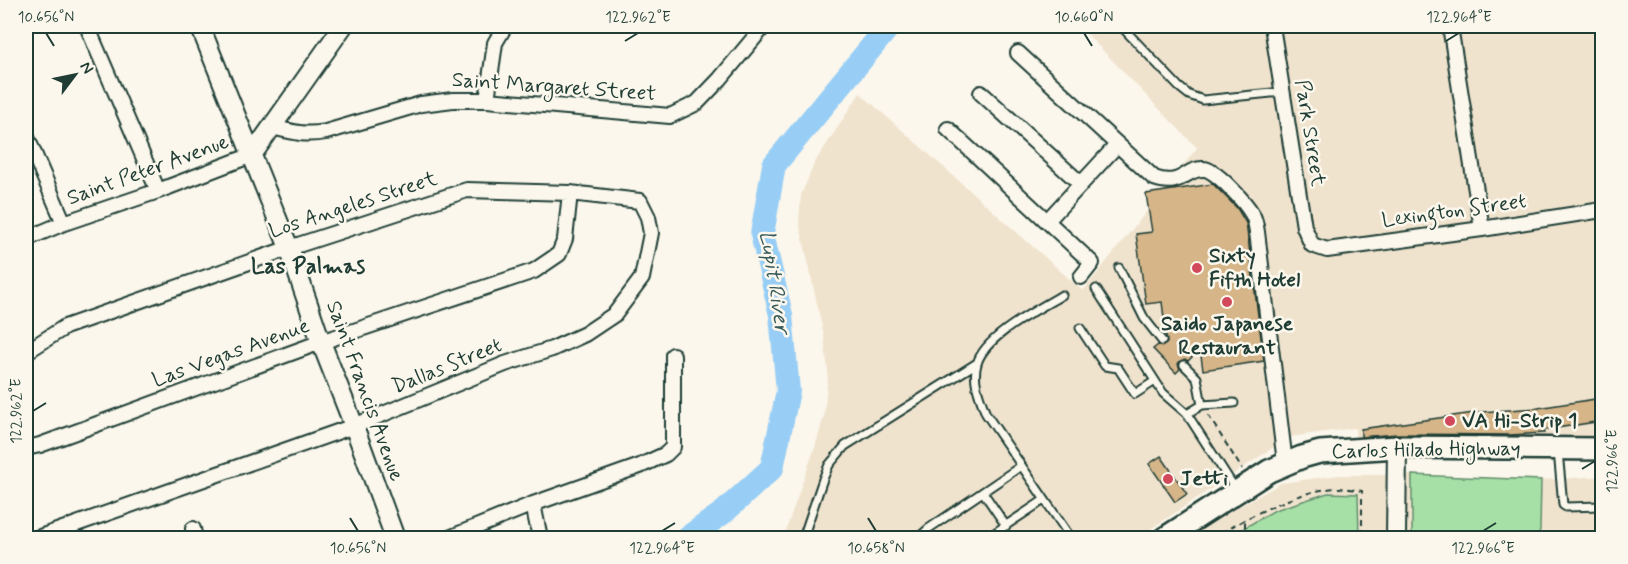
<svg xmlns="http://www.w3.org/2000/svg" width="1628" height="564" font-family="Mynerve,sans-serif">
  <rect width="100%" height="100%" fill="#fbf7ec"/>
  <filter id="ink" filterUnits="userSpaceOnUse"><feTurbulence type="fractalNoise" baseFrequency=".0167" numOctaves="2"/><feDisplacementMap in="SourceGraphic" scale="12" xChannelSelector="R" yChannelSelector="G"/><feConvolveMatrix kernelMatrix="1 2 1 2 8 2 1 2 1" color-interpolation-filters="sRGB"/></filter>
  <g filter="url(#ink)">
    <path fill="#f0e3ce" d="M 1079,26 L 1602,26 L 1602,437 L 1356,440 L 1355,428 L 1289,437 L 1137,538 L 783,538 L 815,447 L 824,416 L 828,373 L 824,336 L 799,221 L 801,195 L 815,162 L 860,93 L 1083,291 L 1197,148 Z
      M 1338,475 L 1412,475 L 1541,480 L 1602,476 L 1602,538 L 1188,538 L 1212,522 L 1281,483 Z"/>
    <path fill="#a6e0a6" stroke="#628e6d" stroke-width="1.5" d="M 1412,475 L 1541,480 L 1540,530 L 1537,538 L 1412,538 Z
      M 1328,493 L 1358,494 L 1359,538 L 1227,538 L 1275,510 Z"/>
    <g fill="none" stroke-linecap="round" stroke-linejoin="round">
      <path stroke="#98cef6" stroke-width="24" d="M 687,538 L 724,512 L 772,468 L 788,391 L 781,315 L 762,234 L 774,165 L 889,26"/>
    </g>
    <path fill="#d6b589" stroke="#1f3d34" stroke-width="1.5" d="M 1213,184 L 1237,208 L 1246,223 L 1264,361 L 1203,370 L 1200,349 L 1188,361 L 1185,359 L 1180,361 L 1178,364 L 1180,369 L 1176,373 L 1153,349 L 1158,345 L 1163,346 L 1167,343 L 1162,302 L 1146,304 L 1136,234 L 1152,232 L 1146,194 Z
      M 1602,398 L 1602,421 L 1544,430 L 1544,433 L 1509,435 L 1397,434 L 1361,437 L 1361,429 L 1481,412 L 1538,408 Z
      M 1161,456 L 1187,494 L 1175,502 L 1149,464 Z"/>
    <g fill="none" stroke-linecap="round" stroke-linejoin="round">
      <g stroke="#1f3d34" stroke-width="11">
        <path id="lane" d="M 1121,26 L 1179,87 L 1189,95 L 1203,100 L 1282,92
          M 1119,268 L 1144,318 L 1162,341
          M 1096,289 L 1163,393 L 1187,414 L 1236,490
          M 1062,295 C 1039,309 984,336 977,364 C 972,381 980,398 986,414 L 1071,538
          M 1080,328 L 1105,366 L 1118,368 L 1135,394 L 1155,381
          M 1184,365 L 1197,378 L 1202,405
          M 1187,414 L 1202,405 L 1234,403
          M 1558,451 L 1563,505 L 1566,507 L 1602,506
          M 983,492 L 1006,526
          M 803,538 L 823,479 L 829,465 L 845,446 L 977,363
          M 918,538 L 928,529 L 1021,466
          M 987,538 L 1044,500"/>
      </g>
      <g stroke="#1f3d34" stroke-width="18">
        <path id="street" d="M 87,26 L 158,191
          M 1272,26 L 1304,227 L 1312,245 L 1327,250 L 1482,229 L 1602,210
          M 1450,26 L 1482,229
          M 1018,53 L 1154,178 C 1183,188 1184,168 1204,169 C 1215,169 1246,203 1252,214 C 1255,219 1256,225 1257,232 L 1285,463
          M 981,93 L 1081,184
          M 487,100 L 495,43 L 505,26
          M 272,127 C 293,132 304,136 326,132 L 421,104 L 453,100 L 487,100 L 670,116 L 697,103 L 720,79 L 764,26
          M 948,129 L 1092,263 L 1081,277
          M 26,135 L 64,223
          M 1047,221 L 1117,145
          M 26,239 L 64,223 L 158,191 L 252,155
          M 26,352 L 65,327 L 289,248 L 467,190 L 570,193 L 640,201 L 648,217 L 651,233 L 642,278 L 615,314 L 585,334 L 552,349 L 505,364 L 354,426 L 37,538
          M 26,448 L 40,445 L 321,342 L 534,271 L 559,254 L 565,239 L 570,193
          M 533,504 L 540,538
          M 193,529 L 195,538
          M 449,538 L 533,504 L 640,466 L 666,454 L 673,447 L 673,355"/>
      </g>
      <g stroke="#1f3d34" stroke-width="22">
        <path id="secondary" d="M 200,26 L 289,248 L 321,342 L 354,426 L 395,538
          M 252,155 L 343,26
          M 1396,538 L 1397,447"/>
      </g>
      <g stroke="#1f3d34" stroke-width="26">
        <path id="primary" d="M 1165,538 L 1269,471 L 1302,457 L 1320,452 L 1397,447 L 1602,449"/>
      </g>
      <path stroke="#1f3d34" stroke-width="2" stroke-dasharray="6 4.5" stroke-linecap="butt" d="M 1208,415 L 1242,469
        M 1212,538 C 1246,518 1299,489 1339,488 C 1346,488 1355,490 1362,491 L 1362,538
        M 1245,538 L 1245,518"/>
      <use href="#lane" stroke="#fbf7ec" stroke-width="7"/>
      <use href="#street" stroke="#fbf7ec" stroke-width="14"/>
      <use href="#secondary" stroke="#fbf7ec" stroke-width="18"/>
      <use href="#primary" stroke="#fbf7ec" stroke-width="21"/>
    </g>
  </g>
  <path fill="none" stroke="#1f3d34" stroke-width="2" d="M 46,33 L 54,46M 1084,33 L 1092,46M 625,41 L 638,33M 1446,41 L 1459,33M 33,411 L 46,403M 1582,469 L 1595,461M 350,518 L 358,531M 868,518 L 876,531M 662,531 L 675,523M 1483,531 L 1496,523"/>
  <g fill="#d1495b" stroke="#fbf7ec" stroke-width="2">
    <circle cx="1197" cy="268" r="6"/>
    <circle cx="1227" cy="302" r="6"/>
    <circle cx="1450" cy="421" r="6"/>
    <circle cx="1168" cy="479" r="6"/>
  </g>
  <g text-anchor="middle" dominant-baseline="central" stroke-width="5" stroke-linejoin="round" paint-order="stroke">
    <g font-size="21" fill="#1f3d34" stroke="#fbf7ec">
      <text transform="translate(554 87) rotate(4)">Saint Margaret Street</text>
      <text transform="translate(1310 133) rotate(81)">Park Street</text>
      <text transform="translate(148 170) rotate(-20)">Saint Peter Avenue</text>
      <text transform="translate(353 205) rotate(-18)">Los Angeles Street</text>
      <text transform="translate(1454 211) rotate(-8)">Lexington Street</text>
      <text transform="translate(231 353) rotate(-20)">Las Vegas Avenue</text>
      <text transform="translate(447 366) rotate(-22)">Dallas Street</text>
      <text transform="translate(365 391) rotate(70)">Saint Francis Avenue</text>
      <text transform="translate(1426 450) rotate(-1)">Carlos Hilado Highway</text>
    </g>
    <g font-size="21" font-weight="bold" fill="#1f3d34" stroke="#fbf7ec" text-anchor="start">
      <text x="1209" y="256">Sixty<tspan x="1209" dy="24">Fifth Hotel</tspan></text>
      <text x="1227" y="324" text-anchor="middle">Saido Japanese<tspan x="1227" dy="24">Restaurant</tspan></text>
      <text x="1462" y="421">VA Hi-Strip 1</text>
      <text x="1180" y="479">Jetti</text>
    </g>
    <g font-size="22" font-weight="bold" fill="#1f3d34" stroke="#fbf7ec">
      <text x="308" y="267">Las Palmas</text>
    </g>
    <g font-size="22" font-style="italic" fill="#375a5b" stroke="#fbf7ec">
      <text transform="translate(774 282) rotate(81)">Lupit River</text>
    </g>
  </g>
  <rect width="1628" height="564" fill="none" stroke="#fbf7ec" stroke-width="66"/>
  <g transform="translate(75 75) rotate(58)" stroke="#fbf7ec" stroke-width="4.5" paint-order="stroke">
  <path d="M0-4.5L10 22L0 15L-10 22Z" fill="#1f3d34"/>
  <text y="-9" font-size="16" font-weight="bold" text-anchor="middle" fill="#1f3d34">N</text>
  </g>
  <rect x="33" y="33" width="1562" height="498" fill="none" stroke="#1f3d34" stroke-width="2"/>
  <g font-size="15" text-anchor="middle" fill="#1f3d34">
    <text x="46" y="22">10.656°N</text>
    <text x="638" y="22">122.962°E</text>
    <text x="1084" y="22">10.660°N</text>
    <text x="1459" y="22">122.964°E</text>
    <text transform="translate(16 411) rotate(-90)" y="5">122.962°E</text>
    <text transform="translate(1612 461) rotate(-90)" y="5">122.966°E</text>
    <text x="358" y="553">10.656°N</text>
    <text x="662" y="553">122.964°E</text>
    <text x="876" y="553">10.658°N</text>
    <text x="1483" y="553">122.966°E</text>
  </g>
</svg>
